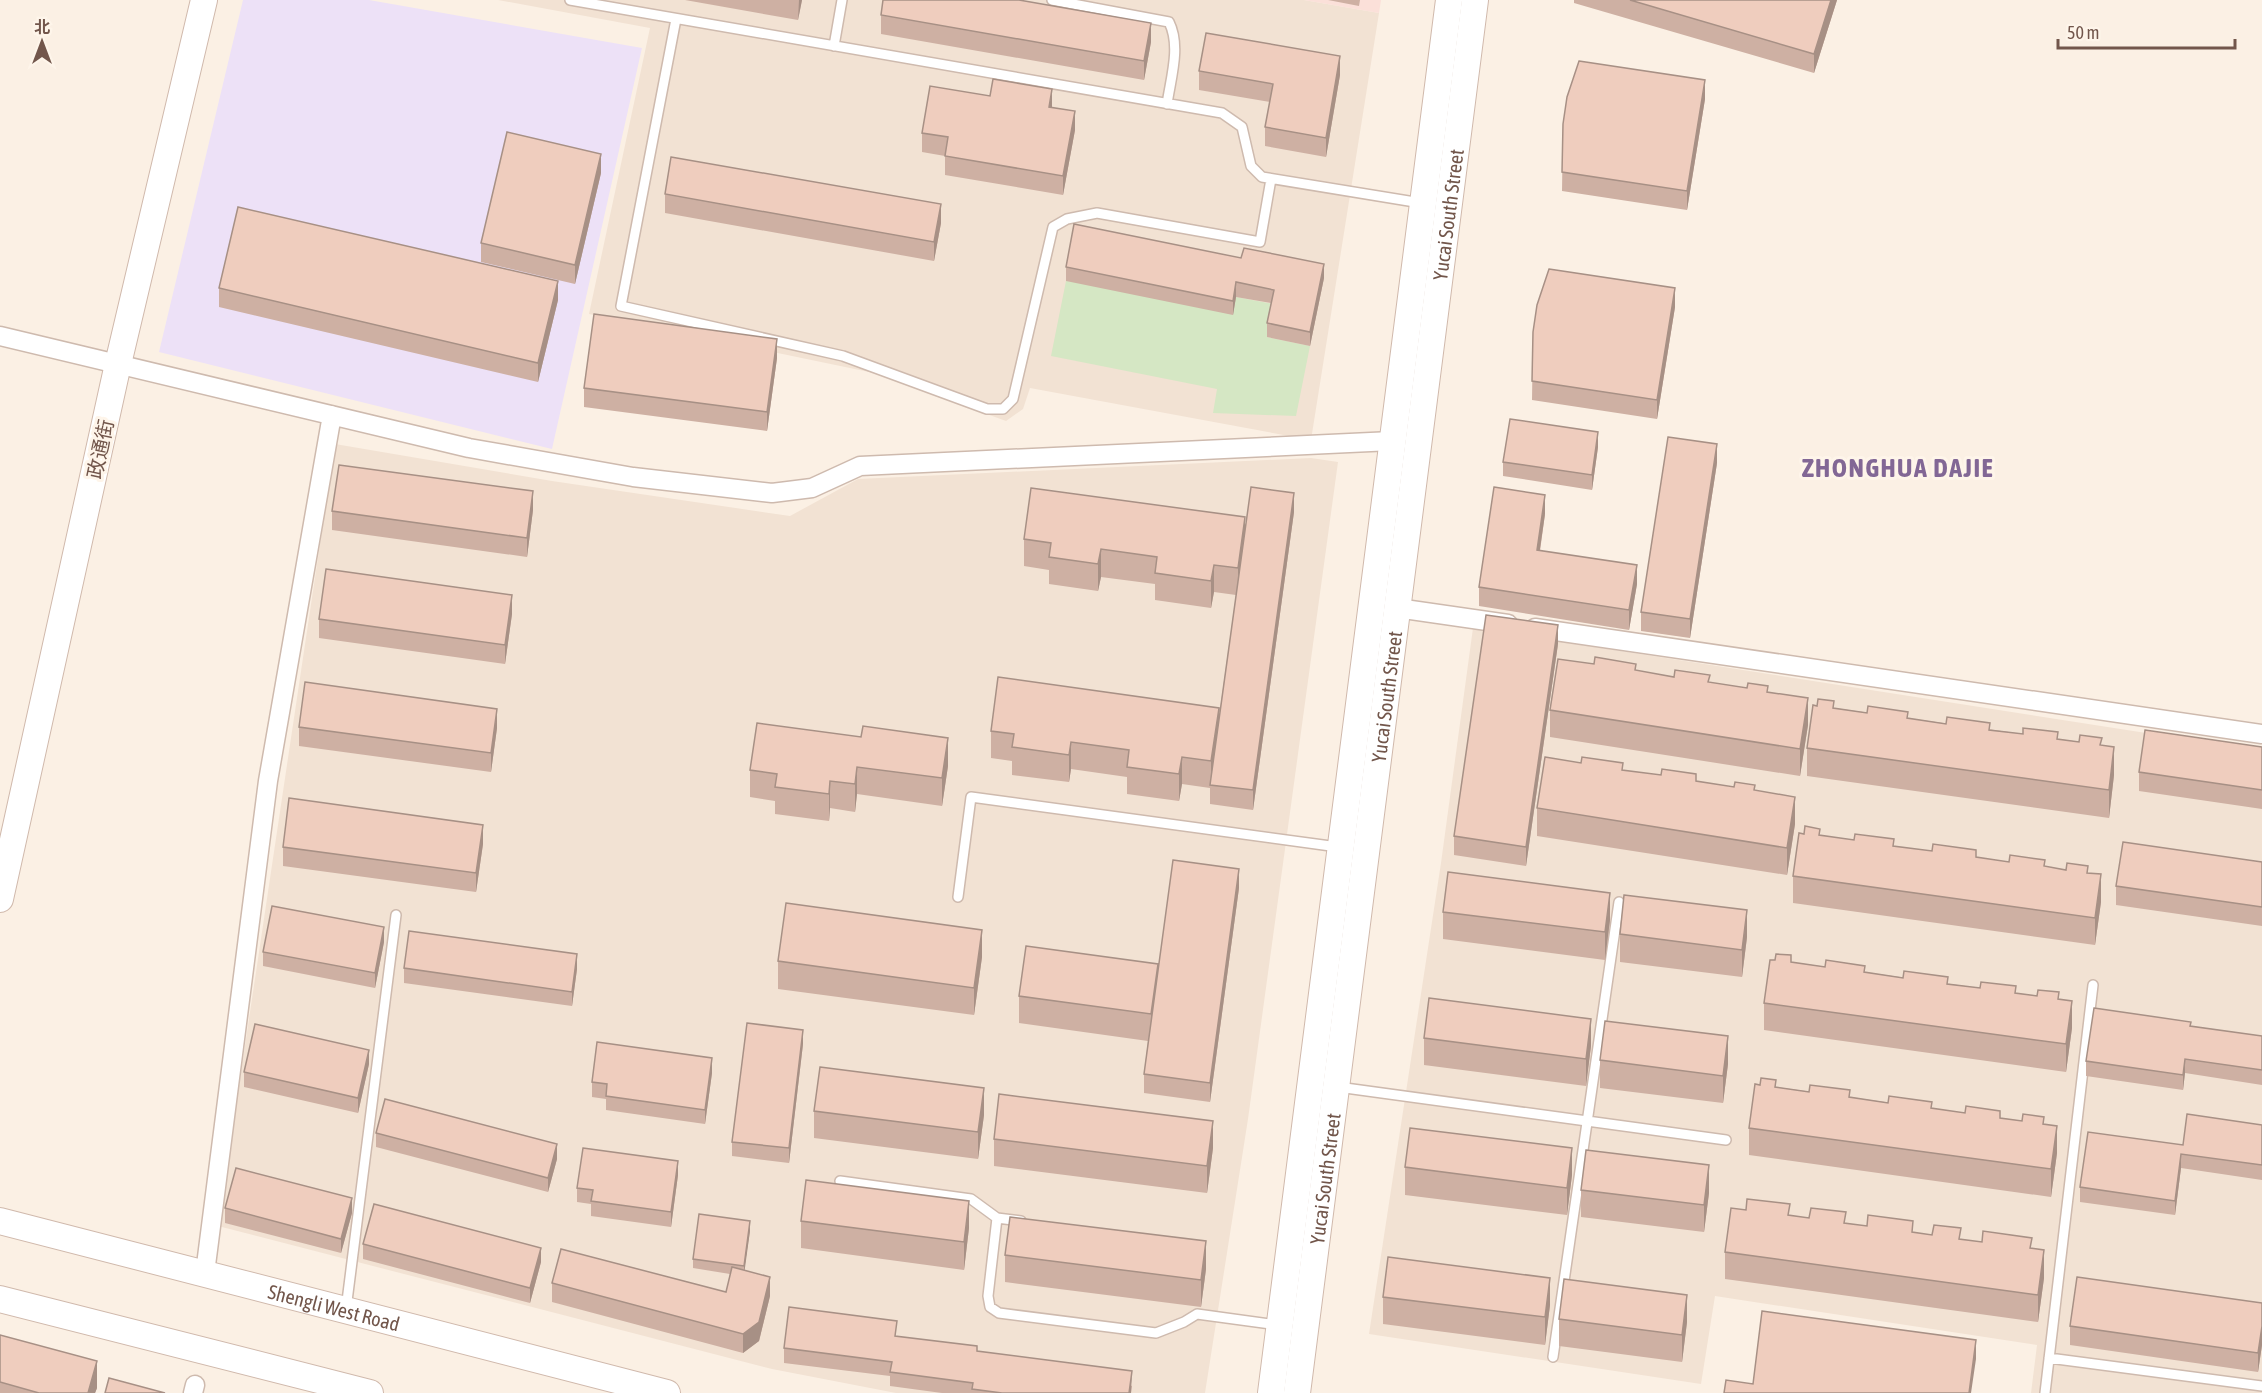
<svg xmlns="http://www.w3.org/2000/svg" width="2262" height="1393" font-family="'Asap Condensed','Noto Sans SC',sans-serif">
  <rect width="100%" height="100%" fill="#fbf0e4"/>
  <path fill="#f2e2d3" d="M 498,0 L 1304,0 L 1379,13 L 1311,440 L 1030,388 L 1023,409 L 1006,421 L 874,373 L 589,314 L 650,28 Z
    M 335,444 L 552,481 L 790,516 L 858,479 L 1311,458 L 1338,462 L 1248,1119 L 1205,1393 L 896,1393 L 772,1369 L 218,1226 Z
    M 1473,628 L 2262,751 L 2262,1393 L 2031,1393 L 2037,1345 L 1715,1296 L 1701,1384 L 1369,1334 L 1441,863 Z"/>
  <path fill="#fbe0d9" d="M 1304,0 L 1381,0 L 1379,13 Z"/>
  <path fill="#ede1f7" d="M 243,0 L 369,0 L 642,48 L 552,449 L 159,352 Z"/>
  <path fill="#d5e7c4" d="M 1066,281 L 1236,297 L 1274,304 L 1267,337 L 1310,346 L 1296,416 L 1213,413 L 1217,389 L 1051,356 Z"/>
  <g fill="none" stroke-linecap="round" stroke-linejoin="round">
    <g stroke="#cebaae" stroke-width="12">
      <path id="lane" d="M 570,0 L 1222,113 L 1242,127 L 1251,166 L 1262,177 L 1421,203
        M 1052,0 L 1169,22 C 1181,46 1171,77 1167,104
        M 676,19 L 621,306 L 843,356 L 987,409 L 1003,409 L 1013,399 L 1053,227 L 1067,219 L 1097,213 L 1260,242 L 1271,179
        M 834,46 L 842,0
        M 958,897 L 971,797 L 1338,847
        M 1338,1087 L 1726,1140
        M 840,1181 L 971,1199 L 997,1218 L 1021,1221
        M 997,1218 L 988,1296 L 990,1307 L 999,1313 L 1156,1333 L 1184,1322 L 1197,1314 L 1277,1325
        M 346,1309 L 396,915
        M 1553,1357 L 1619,902
        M 2049,1358 L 2262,1386
        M 2045,1393 L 2093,985"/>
    </g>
    <g stroke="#cebaae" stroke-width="21">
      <path id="street" d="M 0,336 L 469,448 L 633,477 L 772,493 L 812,488 L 860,466 L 1392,441
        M 1397,608 L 1508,624
        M 1535,628 L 2262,734
        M 205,1273 L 268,781 L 332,415
        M 193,1393 L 195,1385"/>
    </g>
    <g stroke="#d0b9ac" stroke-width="28">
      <g id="secondary">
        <path d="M 0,899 L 118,364 L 204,0"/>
        <path id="s1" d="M 0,1221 L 667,1393"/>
        <path d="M 0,1299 L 370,1393"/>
        <path d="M 1271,1393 L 1449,0"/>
        <path id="s2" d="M 1297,1393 L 1475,0"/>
      </g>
    </g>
    <use href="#lane" stroke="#fff" stroke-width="9"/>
    <use href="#street" stroke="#fff" stroke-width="18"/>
    <use href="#secondary" stroke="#fff" stroke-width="26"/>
  </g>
  <path fill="#ceb0a3" d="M 685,0 L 802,0 L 798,20 Z
    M 1328,0 L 1360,0 L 1359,6 Z
    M 1574,0 L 1837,0 L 1814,73 L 1574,3 Z
    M 881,15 L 1151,42 L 1144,80 L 881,34 Z
    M 1199,71 L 1340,75 L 1326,157 L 1265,146 L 1265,127 L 1270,102 L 1199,90 Z
    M 1705,99 L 1687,210 L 1562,191 L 1563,124 Z
    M 1052,107 L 1075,130 L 1063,195 L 945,175 L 945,156 L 922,152 L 922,133 Z
    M 601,173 L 575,284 L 481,262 L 481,243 Z
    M 665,194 L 941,223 L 934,261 L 665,213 Z
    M 1066,267 L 1324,278 L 1310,346 L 1267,337 L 1267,323 L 1271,303 L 1236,297 L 1233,315 L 1066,281 Z
    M 219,288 L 558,300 L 538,382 L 219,307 Z
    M 1675,307 L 1657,419 L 1532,400 L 1533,332 Z
    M 777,358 L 767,431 L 584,407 L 584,388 Z
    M 1598,447 L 1592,490 L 1503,476 L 1503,462 Z
    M 1717,463 L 1690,638 L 1641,631 L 1641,612 Z
    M 533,510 L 527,557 L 332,530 L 332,511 Z
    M 1294,512 L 1253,810 L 1210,804 L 1210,788 L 1182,784 L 1179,801 L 1127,794 L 1127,777 L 1071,769 L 1069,782 L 1012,775 L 1012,761 L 991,758 L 991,731 L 1219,717 L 1236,595 L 1214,592 L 1211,608 L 1155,600 L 1155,584 L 1101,577 L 1098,591 L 1049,584 L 1049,570 L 1024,566 L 1024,539 L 1245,525 Z
    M 1545,514 L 1540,551 L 1637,584 L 1629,630 L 1479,606 L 1479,587 Z
    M 512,614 L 505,664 L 319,638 L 319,619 Z
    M 1558,644 L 1526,866 L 1454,855 L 1454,836 Z
    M 1636,671 L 1768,692 L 1808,725 L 1800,776 L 1550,737 L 1550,710 Z
    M 1834,708 L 2102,745 L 2114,775 L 2109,818 L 1807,776 L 1807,748 Z
    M 757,723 L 948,766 L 942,806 L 857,794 L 855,812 L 830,808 L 829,821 L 775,814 L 775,801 L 750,797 L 750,770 Z
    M 299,727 L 497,728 L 491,772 L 299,746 Z
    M 2262,747 L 2262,809 L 2139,791 L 2139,772 Z
    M 1623,770 L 1755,791 L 1795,824 L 1787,875 L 1537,836 L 1537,808 Z
    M 1820,836 L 2088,873 L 2101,902 L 2095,945 L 1793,903 L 1793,876 Z
    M 483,844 L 476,892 L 283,866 L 283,847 Z
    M 2262,862 L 2262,926 L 2116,905 L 2116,886 Z
    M 1239,888 L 1210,1102 L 1144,1093 L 1144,1074 L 1148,1041 L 1019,1023 L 1019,996 L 1158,973 Z
    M 1443,912 L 1610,920 L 1605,960 L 1443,939 Z
    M 1620,934 L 1747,937 L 1742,977 L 1620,962 Z
    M 384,942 L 375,988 L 263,966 L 263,952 Z
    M 982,957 L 974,1015 L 778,989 L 778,961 Z
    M 1791,962 L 2059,999 L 2072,1028 L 2066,1072 L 1764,1030 L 1764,1003 Z
    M 404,968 L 577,969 L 572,1006 L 404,983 Z
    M 2191,1026 L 2262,1036 L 2262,1085 L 2185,1073 L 2183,1090 L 2086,1076 L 2086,1061 Z
    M 1424,1038 L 1591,1046 L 1586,1086 L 1424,1065 Z
    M 803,1044 L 789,1163 L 732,1156 L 732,1142 Z
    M 1600,1060 L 1728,1064 L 1723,1103 L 1600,1088 Z
    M 369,1064 L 358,1113 L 244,1087 L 244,1072 Z
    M 712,1073 L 705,1124 L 606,1110 L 606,1099 L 592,1097 L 592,1082 Z
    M 1776,1087 L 2044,1124 L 2057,1153 L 2051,1197 L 1749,1155 L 1749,1128 Z
    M 814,1111 L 984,1115 L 978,1159 L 814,1138 Z
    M 2262,1125 L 2262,1180 L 2181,1168 L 2175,1215 L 2080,1202 L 2080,1187 L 2183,1145 Z
    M 376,1133 L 557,1159 L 548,1192 L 376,1147 Z
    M 994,1139 L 1213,1148 L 1207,1193 L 994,1166 Z
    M 1405,1167 L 1572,1175 L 1567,1215 L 1405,1195 Z
    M 678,1175 L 671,1227 L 591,1216 L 591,1204 L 577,1202 L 577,1188 Z
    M 1581,1190 L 1709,1193 L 1704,1232 L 1581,1217 Z
    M 225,1208 L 352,1213 L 341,1253 L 225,1223 Z
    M 1790,1216 L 2032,1249 L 2044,1278 L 2038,1322 L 1725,1279 L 1725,1252 Z
    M 801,1221 L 969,1228 L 964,1270 L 801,1248 Z
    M 750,1231 L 744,1270 L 770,1296 L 759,1341 L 743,1353 L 552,1302 L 552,1283 L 726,1292 L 730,1274 L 693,1268 L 693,1259 Z
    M 363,1244 L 541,1262 L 530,1303 L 363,1259 Z
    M 1005,1255 L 1206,1269 L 1201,1307 L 1005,1282 Z
    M 1383,1297 L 1550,1305 L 1545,1345 L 1383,1324 Z
    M 2262,1303 L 2262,1345 L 2258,1372 L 2070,1345 L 2070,1326 Z
    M 1559,1319 L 1687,1322 L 1682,1362 L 1559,1346 Z
    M 0,1335 L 97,1388 L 95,1393 L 0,1393 Z
    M 897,1336 L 977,1351 L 1132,1386 L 1131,1393 L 942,1393 L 890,1386 L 890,1376 L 784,1363 L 784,1348 Z"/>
  <path fill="#a79085" d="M 799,0 L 802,0 L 798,20 Z
    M 1831,0 L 1837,0 L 1814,73 L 1814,54 Z
    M 1151,23 L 1151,42 L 1144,80 L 1144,61 Z
    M 1340,56 L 1340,75 L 1326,157 L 1326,138 Z
    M 1705,80 L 1705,99 L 1687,210 L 1687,191 Z
    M 1052,89 L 1052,108 L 1049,107 Z
    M 1075,111 L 1075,130 L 1063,195 L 1063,176 Z
    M 601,154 L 601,173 L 575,284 L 575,265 Z
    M 941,204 L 941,223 L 934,261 L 934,242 Z
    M 1324,264 L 1324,278 L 1310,346 L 1310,332 Z
    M 558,281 L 558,300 L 538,382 L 538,363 Z
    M 1236,282 L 1236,297 L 1233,315 L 1233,301 Z
    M 1675,288 L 1675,307 L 1657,419 L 1657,400 Z
    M 777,339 L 777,358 L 767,431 L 767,412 Z
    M 1598,432 L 1598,447 L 1592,490 L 1592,475 Z
    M 1717,444 L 1717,463 L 1690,638 L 1690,619 Z
    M 533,491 L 533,510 L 527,557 L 527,538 Z
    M 1294,493 L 1294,512 L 1253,810 L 1253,790 Z
    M 1545,495 L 1545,514 L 1537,569 L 1537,550 Z
    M 1245,517 L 1245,545 L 1238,595 L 1238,568 Z
    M 1101,549 L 1101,577 L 1098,591 L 1098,564 Z
    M 1214,565 L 1214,592 L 1211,608 L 1211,581 Z
    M 1637,565 L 1637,584 L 1629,630 L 1629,610 Z
    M 512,595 L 512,614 L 505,664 L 505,645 Z
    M 1558,625 L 1558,644 L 1526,866 L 1526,847 Z
    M 1808,698 L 1808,725 L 1800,776 L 1800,749 Z
    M 1219,708 L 1219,735 L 1211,785 L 1211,761 Z
    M 497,709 L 497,728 L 491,772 L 491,753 Z
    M 948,738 L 948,766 L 942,806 L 942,778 Z
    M 1071,742 L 1071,769 L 1069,782 L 1069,755 Z
    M 2114,747 L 2114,775 L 2109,818 L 2109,790 Z
    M 1182,757 L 1182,784 L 1179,801 L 1179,774 Z
    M 857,767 L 857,794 L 855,812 L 855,784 Z
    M 830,781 L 830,808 L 829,821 L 829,794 Z
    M 1795,797 L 1795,824 L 1787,875 L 1787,848 Z
    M 483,825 L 483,844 L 476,892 L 476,873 Z
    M 1239,869 L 1239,888 L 1210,1102 L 1210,1083 Z
    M 2101,874 L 2101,902 L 2095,945 L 2095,918 Z
    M 1610,893 L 1610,920 L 1605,960 L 1605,932 Z
    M 1747,910 L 1747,937 L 1742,977 L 1742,950 Z
    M 384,927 L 384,942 L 375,988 L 375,973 Z
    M 982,930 L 982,957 L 974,1015 L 974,988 Z
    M 577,954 L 577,969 L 572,1006 L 572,992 Z
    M 1158,964 L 1158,992 L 1151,1041 L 1151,1014 Z
    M 2072,1001 L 2072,1028 L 2066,1072 L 2066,1044 Z
    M 1591,1019 L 1591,1046 L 1586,1086 L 1586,1059 Z
    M 803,1030 L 803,1044 L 789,1163 L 789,1148 Z
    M 1728,1036 L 1728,1064 L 1723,1103 L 1723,1076 Z
    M 369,1050 L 369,1064 L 358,1113 L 358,1098 Z
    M 712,1058 L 712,1073 L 705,1124 L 705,1110 Z
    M 2185,1059 L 2185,1073 L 2183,1090 L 2183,1075 Z
    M 984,1088 L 984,1115 L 978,1159 L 978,1132 Z
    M 1213,1121 L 1213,1148 L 1207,1193 L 1207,1166 Z
    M 2057,1126 L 2057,1153 L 2051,1197 L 2051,1169 Z
    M 557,1144 L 557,1159 L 548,1192 L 548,1178 Z
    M 1572,1148 L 1572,1175 L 1567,1215 L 1567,1188 Z
    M 2181,1154 L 2181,1168 L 2175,1215 L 2175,1201 Z
    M 678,1161 L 678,1175 L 671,1227 L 671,1212 Z
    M 1709,1165 L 1709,1193 L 1704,1232 L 1704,1205 Z
    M 352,1198 L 352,1213 L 341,1253 L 341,1239 Z
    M 969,1201 L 969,1228 L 964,1270 L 964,1242 Z
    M 750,1221 L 750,1231 L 744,1275 L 744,1266 Z
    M 1206,1241 L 1206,1269 L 1201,1307 L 1201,1280 Z
    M 541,1248 L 541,1262 L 530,1303 L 530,1288 Z
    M 2044,1250 L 2044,1278 L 2038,1322 L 2038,1295 Z
    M 770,1277 L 770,1296 L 759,1341 L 743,1353 L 743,1334 Z
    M 1550,1278 L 1550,1305 L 1545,1345 L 1545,1317 Z
    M 1687,1295 L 1687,1322 L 1682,1362 L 1682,1335 Z
    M 2262,1326 L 2262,1345 L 2258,1372 L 2258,1353 Z
    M 1976,1340 L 1976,1359 L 1971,1393 L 1969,1393 Z
    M 97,1361 L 97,1388 L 95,1393 L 88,1393 Z
    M 1132,1371 L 1131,1393 L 1129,1393 Z"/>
  <path fill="#efcdbe" stroke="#a79085" stroke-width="1.5" d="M 883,0 L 1019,0 L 1151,23 L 1144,61 L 881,15 Z
    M 1630,0 L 1831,0 L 1814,54 Z
    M 1206,33 L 1340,56 L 1326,138 L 1265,127 L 1273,84 L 1199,71 Z
    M 1579,61 L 1705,80 L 1687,191 L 1562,172 L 1563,124 L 1567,97 Z
    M 993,79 L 1052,89 L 1049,107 L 1075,111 L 1063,176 L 945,156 L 948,137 L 922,133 L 930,86 L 990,96 Z
    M 507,132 L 601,154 L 575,265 L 481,243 Z
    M 671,157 L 941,204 L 934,242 L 665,194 Z
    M 238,207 L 558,281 L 538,363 L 219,288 Z
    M 1074,224 L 1241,258 L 1244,248 L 1324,264 L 1310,332 L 1267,323 L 1274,290 L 1236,282 L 1233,301 L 1066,267 Z
    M 1549,269 L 1675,288 L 1657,400 L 1532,381 L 1533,332 L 1537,305 Z
    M 594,314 L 777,339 L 767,412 L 584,388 Z
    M 1510,419 L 1598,432 L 1592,475 L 1503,462 Z
    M 1668,437 L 1717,444 L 1690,619 L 1641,612 Z
    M 339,465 L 533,491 L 527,538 L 332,511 Z
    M 1251,487 L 1294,493 L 1253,790 L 1210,785 Z
    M 1494,487 L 1545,495 L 1537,550 L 1637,565 L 1629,610 L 1479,587 Z
    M 1031,488 L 1245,517 L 1238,568 L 1214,565 L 1211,581 L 1155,573 L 1157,557 L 1101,549 L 1098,564 L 1049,557 L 1051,543 L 1024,539 Z
    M 326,569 L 512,595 L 505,645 L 319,619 Z
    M 1486,615 L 1558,625 L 1526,847 L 1454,836 Z
    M 1595,657 L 1636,664 L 1635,670 L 1674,677 L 1675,670 L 1710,675 L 1708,682 L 1747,688 L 1748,683 L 1768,686 L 1767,692 L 1808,698 L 1800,749 L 1550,710 L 1558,659 L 1594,664 Z
    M 998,677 L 1219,708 L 1211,761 L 1182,757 L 1179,774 L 1127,767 L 1129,750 L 1071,742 L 1069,755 L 1012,747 L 1014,734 L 991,731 Z
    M 305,682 L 497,709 L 491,753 L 299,727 Z
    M 1818,699 L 1834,701 L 1833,708 L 1867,713 L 1868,706 L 1908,712 L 1907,718 L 1946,724 L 1947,717 L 1990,723 L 1989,730 L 2023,734 L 2023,728 L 2058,732 L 2057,739 L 2079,742 L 2080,735 L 2102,738 L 2100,745 L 2114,747 L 2109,790 L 1807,748 L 1813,705 L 1817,706 Z
    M 757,723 L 861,737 L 863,726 L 948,738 L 942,778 L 857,767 L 855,784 L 830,781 L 829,794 L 775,787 L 777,774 L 750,770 Z
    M 2145,730 L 2262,747 L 2262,790 L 2139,772 Z
    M 1545,757 L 1581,763 L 1582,757 L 1623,763 L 1622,770 L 1661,775 L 1662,769 L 1696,774 L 1696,781 L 1734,787 L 1735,782 L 1755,785 L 1754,790 L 1795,797 L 1787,848 L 1537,808 Z
    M 289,798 L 483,825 L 476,873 L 283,847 Z
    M 1805,826 L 1820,829 L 1819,835 L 1854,840 L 1855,834 L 1894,839 L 1893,846 L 1932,851 L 1933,844 L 1976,850 L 1976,857 L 2009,862 L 2010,855 L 2045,860 L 2044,866 L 2066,870 L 2067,863 L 2088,866 L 2087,873 L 2101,874 L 2095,918 L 1793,876 L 1799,833 L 1804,834 Z
    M 2123,842 L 2262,862 L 2262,907 L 2116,886 Z
    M 1173,860 L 1239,869 L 1210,1083 L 1144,1074 Z
    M 1448,872 L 1610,893 L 1605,932 L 1443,912 Z
    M 1624,895 L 1747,910 L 1742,950 L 1620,934 Z
    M 786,903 L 982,930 L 974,988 L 778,961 Z
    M 272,906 L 384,927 L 375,973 L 263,952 Z
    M 409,931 L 577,954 L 572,992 L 404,968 Z
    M 1026,946 L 1158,964 L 1151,1014 L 1019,996 Z
    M 1776,954 L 1791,955 L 1791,962 L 1825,967 L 1826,960 L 1865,966 L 1864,972 L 1903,978 L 1904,971 L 1948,977 L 1947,984 L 1980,988 L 1981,982 L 2016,986 L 2015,993 L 2037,996 L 2038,990 L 2059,992 L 2058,999 L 2072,1001 L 2066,1044 L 1764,1003 L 1770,960 L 1775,960 Z
    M 1429,998 L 1591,1019 L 1586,1059 L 1424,1038 Z
    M 2094,1008 L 2191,1022 L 2190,1026 L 2262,1036 L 2262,1070 L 2185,1059 L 2183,1075 L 2086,1061 Z
    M 1605,1021 L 1728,1036 L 1723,1076 L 1600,1060 Z
    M 747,1023 L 803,1030 L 789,1148 L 732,1142 Z
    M 255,1024 L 369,1050 L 358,1098 L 244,1072 Z
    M 597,1042 L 712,1058 L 705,1110 L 606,1096 L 607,1084 L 592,1082 Z
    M 820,1067 L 984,1088 L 978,1132 L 814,1111 Z
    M 1761,1078 L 1776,1080 L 1775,1087 L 1809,1092 L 1810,1085 L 1850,1090 L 1849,1097 L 1888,1103 L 1889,1096 L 1932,1102 L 1931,1108 L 1965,1113 L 1966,1106 L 2000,1111 L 2000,1118 L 2022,1121 L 2023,1114 L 2044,1117 L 2043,1124 L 2057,1126 L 2051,1169 L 1749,1128 L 1755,1084 L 1760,1085 Z
    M 999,1094 L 1213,1121 L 1207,1166 L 994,1139 Z
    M 385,1099 L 557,1144 L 548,1178 L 376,1133 Z
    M 2187,1114 L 2262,1125 L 2262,1165 L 2181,1154 L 2175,1201 L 2080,1187 L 2088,1132 L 2183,1145 Z
    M 1410,1128 L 1572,1148 L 1567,1188 L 1405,1167 Z
    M 583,1148 L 678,1161 L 671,1212 L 591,1201 L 593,1190 L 577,1188 Z
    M 1586,1150 L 1709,1165 L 1704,1205 L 1581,1190 Z
    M 236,1168 L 352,1198 L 341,1239 L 225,1208 Z
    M 806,1180 L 969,1201 L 964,1242 L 801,1221 Z
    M 1747,1199 L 1790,1204 L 1788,1215 L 1809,1218 L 1811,1208 L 1846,1212 L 1844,1223 L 1867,1226 L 1868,1215 L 1913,1221 L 1912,1232 L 1932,1235 L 1934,1225 L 1961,1228 L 1959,1239 L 1982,1242 L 1983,1231 L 2032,1238 L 2030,1248 L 2044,1250 L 2038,1295 L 1725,1252 L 1731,1208 L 1746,1210 Z
    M 374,1204 L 541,1248 L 530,1288 L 363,1244 Z
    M 699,1214 L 750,1221 L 744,1266 L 693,1259 Z
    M 1010,1217 L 1206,1241 L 1201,1280 L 1005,1255 Z
    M 561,1249 L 726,1292 L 732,1267 L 770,1277 L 759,1322 L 743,1334 L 552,1283 Z
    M 1388,1257 L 1550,1278 L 1545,1317 L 1383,1297 Z
    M 2077,1277 L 2262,1303 L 2262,1326 L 2258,1353 L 2070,1326 Z
    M 1564,1279 L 1687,1295 L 1682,1335 L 1559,1319 Z
    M 789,1307 L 897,1321 L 895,1336 L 977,1346 L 977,1351 L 1132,1371 L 1129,1393 L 1002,1393 L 972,1389 L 973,1383 L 890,1372 L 892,1362 L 784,1348 Z
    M 1762,1311 L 1976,1340 L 1969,1393 L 1724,1393 L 1726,1380 L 1753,1384 Z
    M 0,1335 L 97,1361 L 88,1393 L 39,1393 L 0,1382 Z
    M 109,1378 L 165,1393 L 105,1393 Z"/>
  <g text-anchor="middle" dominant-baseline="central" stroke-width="6" stroke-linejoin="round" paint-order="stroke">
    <g font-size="20" fill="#72564b" stroke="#fef5ea">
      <text stroke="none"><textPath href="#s2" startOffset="1188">Yucai South Street</textPath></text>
      <text transform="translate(100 449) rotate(-78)">政通街</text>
      <text stroke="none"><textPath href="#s2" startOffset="702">Yucai South Street</textPath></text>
      <text stroke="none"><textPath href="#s2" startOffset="216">Yucai South Street</textPath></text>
      <text stroke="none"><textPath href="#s1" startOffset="345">Shengli West Road</textPath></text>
    </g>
    <g font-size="26" font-weight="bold" letter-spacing="1.5" fill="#826795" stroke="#fef5ea">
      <text x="1898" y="468">ZHONGHUA DAJIE</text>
    </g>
  </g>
  <g transform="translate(42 42)" stroke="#fef5ea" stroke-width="4.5" paint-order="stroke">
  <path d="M0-4.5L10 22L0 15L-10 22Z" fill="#72564b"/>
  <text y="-9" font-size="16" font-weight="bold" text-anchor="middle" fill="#72564b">北</text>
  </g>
  <path d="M2058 39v9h177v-9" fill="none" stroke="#72564b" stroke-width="3"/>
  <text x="2067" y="39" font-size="18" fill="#72564b" stroke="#fef5ea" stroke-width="4.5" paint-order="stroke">50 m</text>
</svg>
